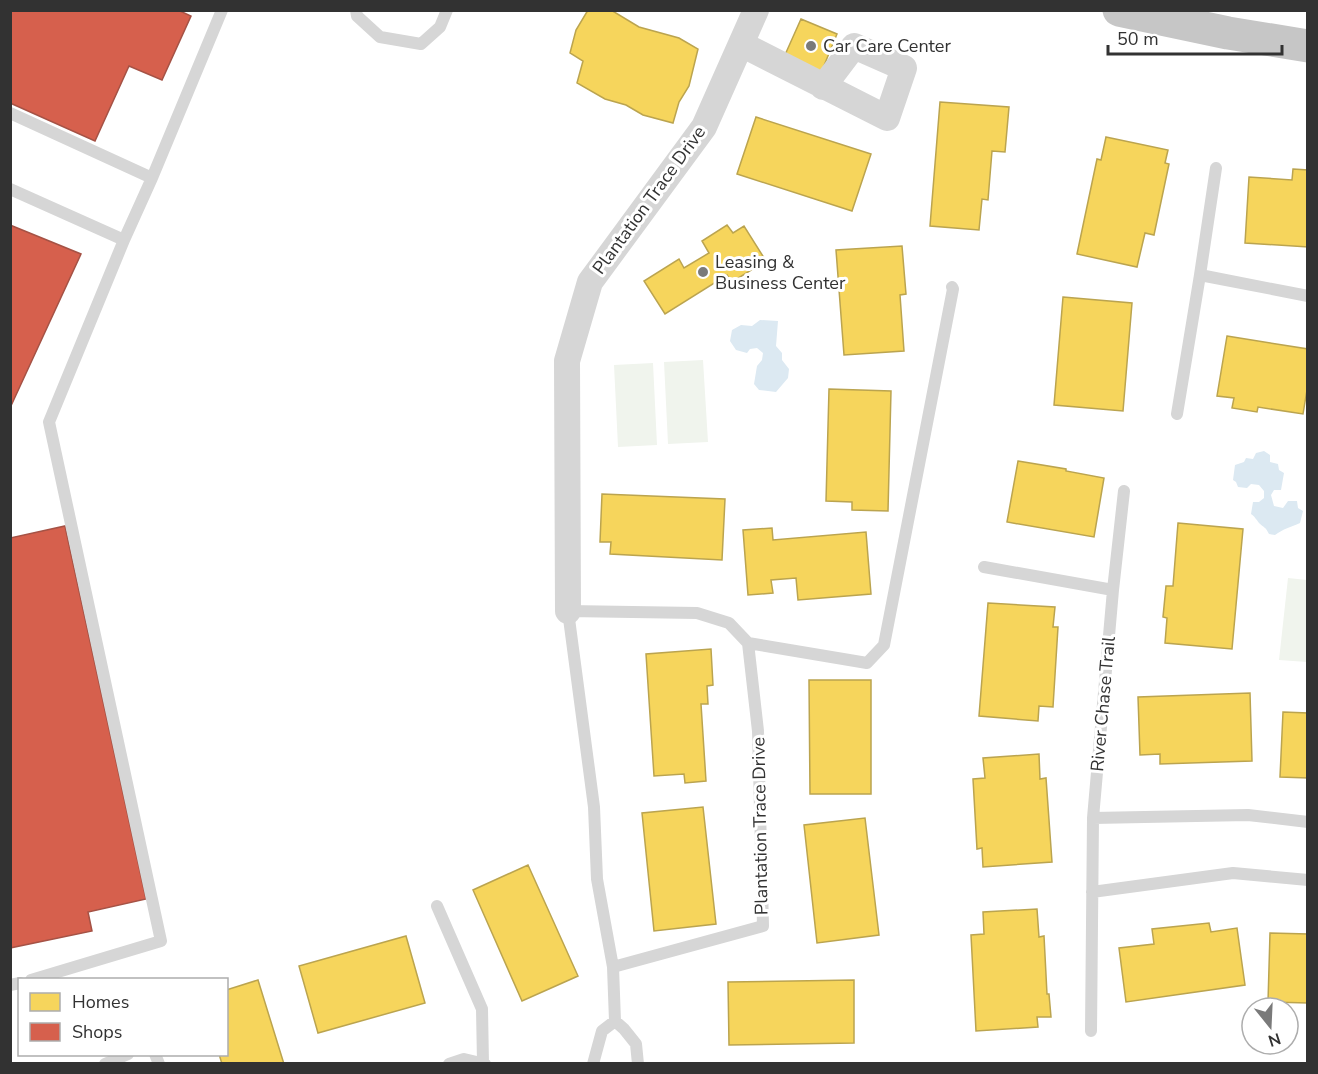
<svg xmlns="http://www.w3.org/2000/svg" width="1318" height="1074" font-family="'Nunito Sans',sans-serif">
  <rect width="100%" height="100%" fill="#fff"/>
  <path fill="#f0f4ed" d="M 703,360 L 708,442 L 668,444 L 664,362 Z
    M 653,363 L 657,445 L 618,447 L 614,365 Z
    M 1288,578 L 1307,580 L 1307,662 L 1279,660 Z"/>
  <path fill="#dce9f2" d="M 760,320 L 778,321 L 776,346 L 782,353 L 782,360 L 789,369 L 788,378 L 776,392 L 759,390 L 754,384 L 757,366 L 762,360 L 763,353 L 757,348 L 750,349 L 747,353 L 736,350 L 730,341 L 732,330 L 741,325 L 752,326 Z
    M 1264,451 L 1270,455 L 1270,462 L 1278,464 L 1279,470 L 1284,473 L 1281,490 L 1274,490 L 1271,495 L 1274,506 L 1283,508 L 1288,501 L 1297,501 L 1298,508 L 1303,511 L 1300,523 C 1291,527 1283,529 1275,535 L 1269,534 C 1265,526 1264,528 1259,523 C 1256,519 1255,517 1251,514 L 1253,502 L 1259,502 L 1264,498 L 1264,491 L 1259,485 L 1251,484 L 1247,488 L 1238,487 L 1236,482 L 1233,480 L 1235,465 L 1244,462 L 1246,458 L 1253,459 L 1256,453 Z"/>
  <path fill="#f6d55c" stroke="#bba44f" stroke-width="1.5" d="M 588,10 L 611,10 L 639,27 L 679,38 L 698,49 L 689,86 L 679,102 L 673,123 L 643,115 L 626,105 L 605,99 L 577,83 L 583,61 L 570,53 L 576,30 Z
    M 801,19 L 837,34 L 821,73 L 784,57 Z
    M 940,102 L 1009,107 L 1005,152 L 992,151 L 988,200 L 982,199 L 979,230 L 930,226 Z
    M 756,117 L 871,154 L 852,211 L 737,174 Z
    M 1106,137 L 1168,150 L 1165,163 L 1169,164 L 1154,235 L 1145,233 L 1137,267 L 1077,254 L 1097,159 L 1101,160 Z
    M 1293,169 L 1308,170 L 1308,247 L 1245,243 L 1249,177 L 1292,180 Z
    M 727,225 L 733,233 L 744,226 L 766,261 L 732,282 L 727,275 L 665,314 L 644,281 L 679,259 L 684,268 L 709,253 L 702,241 Z
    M 902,246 L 906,294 L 900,295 L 904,351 L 844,355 L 836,250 Z
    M 1063,297 L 1132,303 L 1123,411 L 1054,405 Z
    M 1227,336 L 1308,349 L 1308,384 L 1303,414 L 1258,407 L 1257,412 L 1232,408 L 1234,398 L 1217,396 Z
    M 829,389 L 891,391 L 888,511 L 852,510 L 852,502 L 826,501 Z
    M 1018,461 L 1066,469 L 1066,471 L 1104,478 L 1094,537 L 1007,522 Z
    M 602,494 L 725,499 L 722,560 L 610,554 L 611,542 L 600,542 Z
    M 1178,523 L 1243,529 L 1232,649 L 1165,643 L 1167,618 L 1163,617 L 1166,586 L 1173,586 Z
    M 772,528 L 773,540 L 866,532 L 871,594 L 798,600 L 796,578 L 771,580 L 773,593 L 748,595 L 743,530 Z
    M 988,603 L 1055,607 L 1053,627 L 1058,627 L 1053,707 L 1039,706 L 1038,721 L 979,716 Z
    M 711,649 L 713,685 L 707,686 L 708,704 L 701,704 L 706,781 L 685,783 L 684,774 L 654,776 L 646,654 Z
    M 809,680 L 871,680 L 871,794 L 810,794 Z
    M 1250,693 L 1252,761 L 1160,764 L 1160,754 L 1140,755 L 1138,697 Z
    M 1283,712 L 1308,713 L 1308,778 L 1280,777 Z
    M 1039,754 L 1040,779 L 1046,778 L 1052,862 L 983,867 L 982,848 L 977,849 L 973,779 L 985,778 L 983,758 Z
    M 703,807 L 716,924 L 654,931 L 642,813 Z
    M 865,818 L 879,935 L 817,943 L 804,825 Z
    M 528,865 L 578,976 L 522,1001 L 473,890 Z
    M 1037,909 L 1039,937 L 1044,936 L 1047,994 L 1049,994 L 1051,1017 L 1037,1017 L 1038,1027 L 976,1031 L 971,935 L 984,934 L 983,912 Z
    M 1209,923 L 1211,932 L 1237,928 L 1245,985 L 1126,1002 L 1119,948 L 1154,944 L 1152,929 Z
    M 1270,933 L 1308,934 L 1308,1003 L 1268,1002 Z
    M 406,936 L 425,1003 L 318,1033 L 299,966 Z
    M 258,980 L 284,1064 L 222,1064 L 219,1054 L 226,1054 L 226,990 Z
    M 854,980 L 854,1043 L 729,1045 L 728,982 Z"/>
  <path fill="#d6604d" stroke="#a55245" stroke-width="1.5" d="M 10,10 L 178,10 L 191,16 L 162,80 L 129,66 L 95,141 L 10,103 Z
    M 10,225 L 81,254 L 10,408 Z
    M 65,526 L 146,899 L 88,912 L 92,931 L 10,948 L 10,538 Z"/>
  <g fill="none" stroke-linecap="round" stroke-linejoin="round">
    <path stroke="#d6d6d6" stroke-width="12" d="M 356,10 L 357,16 L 380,37 L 421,44 L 440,27 L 447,10
      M 10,113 L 152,178 L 124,240 L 10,189
      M 152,178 L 222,10
      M 1200,275 L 1216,168
      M 1177,414 L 1200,275 L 1308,296
      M 984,567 L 1113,590 L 1093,818 L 1248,815 L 1308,822
      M 1113,590 L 1124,491
      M 1092,892 L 1233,873 L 1308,880
      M 437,906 L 482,1009 L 483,1063
      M 613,967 L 763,926 L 758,731 L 748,643
      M 31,980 L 161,941 L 49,422 L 124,240
      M 10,985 L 20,983
      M 1091,1031 L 1093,818
      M 155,1054 L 159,1064
      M 105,1064 L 128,1054
      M 449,1064 L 464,1059 L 485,1064
      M 593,1064 L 602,1031 L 615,1021
      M 638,1064 L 636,1044 L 624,1029 L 615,1021 L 613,967 L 597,879 L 594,807 L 568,611 L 697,613 L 729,623 L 748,643 L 867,663 L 884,645 L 953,289 L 952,287"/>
    <path stroke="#d6d6d6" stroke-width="26" d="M 741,44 L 887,118 L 904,68 L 854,46 L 823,87
      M 568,611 L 567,361 L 590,282 L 704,127 L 756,10"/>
    <path stroke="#c6c6c6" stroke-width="33" d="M 1119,10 L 1228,33 L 1308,46"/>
  </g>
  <g fill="#7a7a7a" stroke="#fff" stroke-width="2">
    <circle cx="811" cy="46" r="6"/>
    <circle cx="703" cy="272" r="6"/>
  </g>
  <g text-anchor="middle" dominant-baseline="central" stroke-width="6" stroke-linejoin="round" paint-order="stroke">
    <g font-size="18" fill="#323232" stroke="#fff" text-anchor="start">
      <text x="823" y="46">Car Care Center</text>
      <text x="715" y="262">Leasing &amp;<tspan x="715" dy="21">Business Center</tspan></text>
    </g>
    <g font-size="18" fill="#323232" stroke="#fff">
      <text transform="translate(649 200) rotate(-54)">Plantation Trace Drive</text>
      <text transform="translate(1103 704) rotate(-85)">River Chase Trail</text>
      <text transform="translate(760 826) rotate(-91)">Plantation Trace Drive</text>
    </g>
  </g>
  <rect width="1318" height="1074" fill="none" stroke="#323232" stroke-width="24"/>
  <rect x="18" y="978" width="210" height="78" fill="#ffffff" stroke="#adadad" stroke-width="1.5"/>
  <rect x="30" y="993" width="30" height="18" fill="#f6d55c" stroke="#adadad" stroke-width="1.5"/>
  <text x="72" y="1008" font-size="18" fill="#323232">Homes</text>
  <rect x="30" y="1023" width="30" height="18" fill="#d6604d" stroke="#adadad" stroke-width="1.5"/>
  <text x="72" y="1038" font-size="18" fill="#323232">Shops</text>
  <g transform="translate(1270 1026) rotate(162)"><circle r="28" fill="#ffffff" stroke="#adadad" stroke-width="1.5"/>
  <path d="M0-4.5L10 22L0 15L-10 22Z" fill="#7a7a7a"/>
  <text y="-9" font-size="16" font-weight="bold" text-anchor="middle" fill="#323232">N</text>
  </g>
  <path d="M1108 45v9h174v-9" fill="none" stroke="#323232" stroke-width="3"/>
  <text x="1117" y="45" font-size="18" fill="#323232" stroke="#ffffff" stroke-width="4.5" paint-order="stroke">50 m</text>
</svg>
